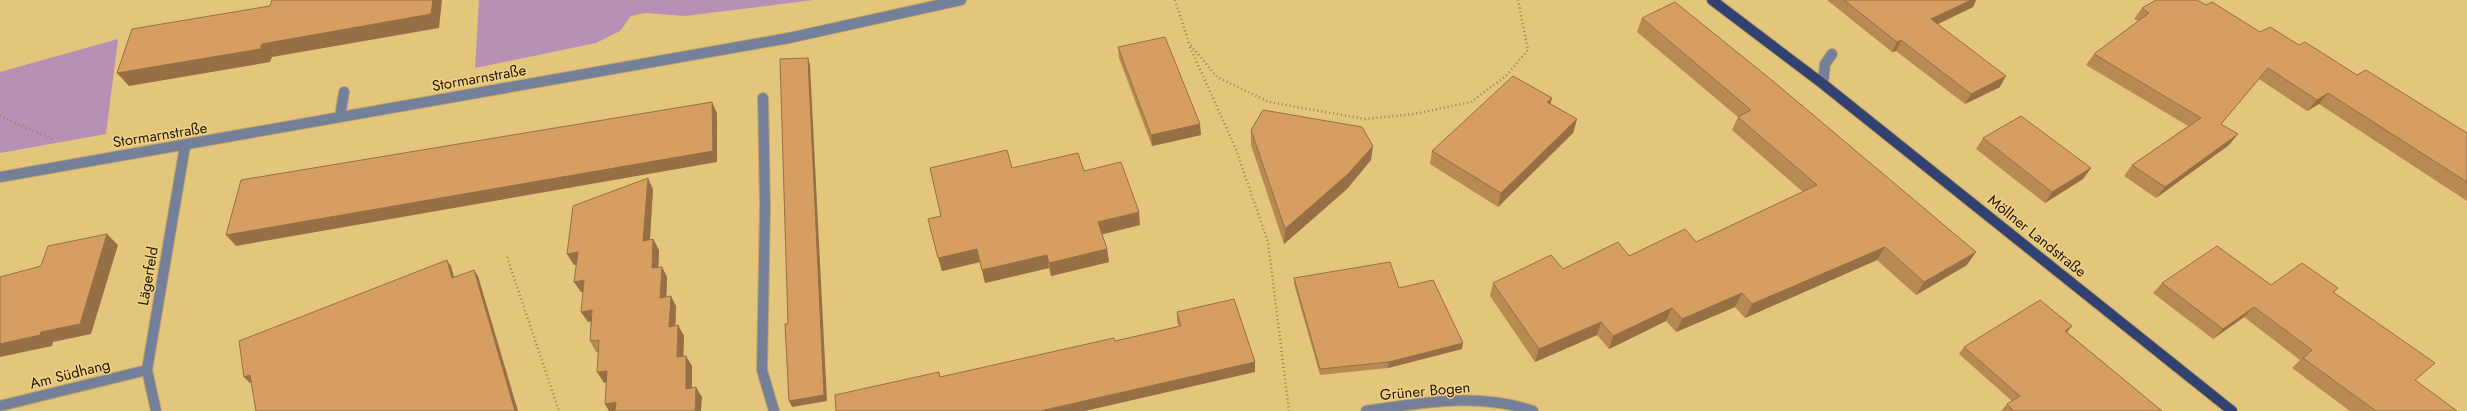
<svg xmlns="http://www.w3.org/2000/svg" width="2467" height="411" font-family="Jost,sans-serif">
  <rect width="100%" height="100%" fill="#e3c57c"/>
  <path fill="#b790b5" d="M 479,0 L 813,0 L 685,16 L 645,13 L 631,16 L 620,31 L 596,43 L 475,68 Z
    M 118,39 L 106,134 L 0,153 L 0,72 Z"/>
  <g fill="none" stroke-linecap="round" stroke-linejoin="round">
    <g stroke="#c0a566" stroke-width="12">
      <path id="minor" d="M 1823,84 L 1825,64 L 1832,54
        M 763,98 L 765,206 L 762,370 L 774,411
        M 340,117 L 344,92
        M 0,177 L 789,38 L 961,0
        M 0,406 L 147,370
        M 156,411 L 147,370 L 185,146
        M 1366,411 C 1421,403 1479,392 1533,411"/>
    </g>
    <g stroke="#c0a566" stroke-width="12">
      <path id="major" d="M 1712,0 L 1823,84 L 2232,411"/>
    </g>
    <path stroke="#9a834e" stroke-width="2.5" stroke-dasharray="1 3" stroke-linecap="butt" d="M 1175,0 L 1189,43 L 1217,77 L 1269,102 L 1365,119 L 1414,114 L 1471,102 L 1506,76 L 1528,50 L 1518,0
      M 1190,47 L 1235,147 L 1268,242 L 1289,411
      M 0,116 L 54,140
      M 507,257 L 559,411"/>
    <use href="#minor" stroke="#747f9a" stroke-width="10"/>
    <use href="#major" stroke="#314170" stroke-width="10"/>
  </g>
  <path fill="#b88953" d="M 1827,0 L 1976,0 L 1973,7 L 1937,24 L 2000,87 L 1965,104 L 1896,51 L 1892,52 Z
    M 2206,5 L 2260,32 L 2299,45 L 2357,75 L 2467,133 L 2467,201 L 2319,104 L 2307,111 L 2259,79 L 2221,124 L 2229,145 L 2156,198 L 2124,176 L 2132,165 L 2188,126 L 2086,65 L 2094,54 L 2138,21 L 2134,19 L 2142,8 Z
    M 1642,18 L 1967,265 L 1916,295 L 1877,260 L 1745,318 L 1735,307 L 1676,332 L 1666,321 L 1609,349 L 1597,335 L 1535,362 L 1490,296 L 1493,283 L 1629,256 L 1696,242 L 1803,192 L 1732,130 L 1738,117 L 1637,32 Z
    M 1118,47 L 1201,135 L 1152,146 L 1119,58 Z
    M 1552,98 L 1550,104 L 1577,119 L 1573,133 L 1498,207 L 1430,164 L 1432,151 Z
    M 1251,130 L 1371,160 L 1347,189 L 1284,244 L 1251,145 Z
    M 1983,138 L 2091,168 L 2083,179 L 2045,203 L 1976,149 Z
    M 1012,168 L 1140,225 L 1102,234 L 1107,249 L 1109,262 L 1051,276 L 1049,268 L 985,283 L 980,262 L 942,271 L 941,216 Z
    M 653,189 L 650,240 L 653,239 L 659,250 L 658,267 L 662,267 L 667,277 L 666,297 L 676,306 L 675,326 L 678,325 L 684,336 L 683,356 L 692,366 L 692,387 L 702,397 L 606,382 L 604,383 L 598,352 L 596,352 L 590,341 L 591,322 L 588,322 L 583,292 L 581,292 L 576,264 L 574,265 L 567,254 Z
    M 1294,278 L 1399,288 L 1462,349 L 1388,368 L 1320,375 L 1294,284 Z
    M 2162,283 L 2334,292 L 2415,380 L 2457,411 L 2350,411 L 2292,368 L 2300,360 L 2244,317 L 2213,339 L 2153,293 Z
    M 1177,312 L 1255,362 L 1255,372 L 836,411 L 941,377 L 1115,341 L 1179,326 L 1177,323 Z
    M 2072,326 L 2067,332 L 2162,411 L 2001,411 L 2007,404 L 2012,401 L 1959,354 L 1964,347 Z"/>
  <path fill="#966f44" d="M 433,0 L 442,0 L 439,28 L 272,57 L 270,62 L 129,86 L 117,73 L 262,44 Z
    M 1971,0 L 1976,0 L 1973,7 L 1926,30 L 1931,19 Z
    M 1901,40 L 1896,51 L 1892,52 L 1897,42 Z
    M 808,58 L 810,65 L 827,401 L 792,407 L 789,401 Z
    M 2268,68 L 2259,79 L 2212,135 L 2221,124 Z
    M 2006,76 L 2000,87 L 1965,104 L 1971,94 Z
    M 2328,93 L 2319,104 L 2307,111 L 2317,100 Z
    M 1552,98 L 1548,112 L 1547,102 Z
    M 712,102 L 717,113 L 717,162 L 236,246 L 226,235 Z
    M 1577,119 L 1573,133 L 1498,207 L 1501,193 Z
    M 1200,124 L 1201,135 L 1152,146 L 1151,135 Z
    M 2238,134 L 2229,145 L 2156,198 L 2165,187 Z
    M 1373,146 L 1371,160 L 1347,189 L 1284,244 L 1285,229 Z
    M 2091,168 L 2083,179 L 2045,203 L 2052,192 Z
    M 648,178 L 653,189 L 649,252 L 643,241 Z
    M 1139,212 L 1140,225 L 1100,235 L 1098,222 Z
    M 107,234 L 118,245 L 91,334 L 53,342 L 52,346 L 0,357 L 0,344 Z
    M 653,239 L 659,250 L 658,279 L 652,268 Z
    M 1885,247 L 1877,260 L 1745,318 L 1752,304 Z
    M 977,249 L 980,262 L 942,271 L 938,258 Z
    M 1107,249 L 1109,262 L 1051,276 L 1049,263 Z
    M 578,252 L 584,263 L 574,265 L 567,254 Z
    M 1976,252 L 1967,265 L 1916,295 L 1924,282 Z
    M 1047,255 L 1049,268 L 985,283 L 982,270 Z
    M 447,260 L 451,266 L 456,284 L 452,278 Z
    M 662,267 L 667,277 L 666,308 L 660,298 Z
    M 474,270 L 478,276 L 518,411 L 515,411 Z
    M 584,280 L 590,291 L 581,292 L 574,282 Z
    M 1742,293 L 1735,307 L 1676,332 L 1682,319 Z
    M 671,296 L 676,306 L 675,338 L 669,327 Z
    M 2254,307 L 2244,317 L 2213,339 L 2223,329 Z
    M 1672,308 L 1666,321 L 1609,349 L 1613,336 Z
    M 592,310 L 598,320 L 588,322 L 581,312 Z
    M 1601,322 L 1597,335 L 1535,362 L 1539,349 Z
    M 678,325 L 684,336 L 683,368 L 677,357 Z
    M 2072,326 L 2066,333 L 2065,331 Z
    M 1463,343 L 1462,349 L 1388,368 L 1389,362 Z
    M 686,356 L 692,366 L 692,399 L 686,389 Z
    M 1255,362 L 1255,372 L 1085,411 L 1040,411 Z
    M 607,371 L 613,381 L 604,383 L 597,372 Z
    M 250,375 L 256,381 L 250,383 L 244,377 Z
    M 696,387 L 702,397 L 701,411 L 695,411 Z
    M 616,402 L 621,411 L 609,411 L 605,404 Z"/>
  <path fill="#d69f61" stroke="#966f44" d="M 272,0 L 433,0 L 431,14 L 262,44 L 260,49 L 117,73 L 132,29 L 270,6 Z
    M 1844,0 L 1971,0 L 1931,19 L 2006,76 L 1971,94 L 1901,40 L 1897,42 Z
    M 2156,0 L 2197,0 L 2206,5 L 2212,2 L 2260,32 L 2270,27 L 2299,45 L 2305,42 L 2357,75 L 2366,70 L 2467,133 L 2467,182 L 2328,93 L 2317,100 L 2268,68 L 2221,124 L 2238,134 L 2165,187 L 2132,165 L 2201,118 L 2094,54 L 2149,13 L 2142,8 Z
    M 1675,2 L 1774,82 L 1976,252 L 1924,282 L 1885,247 L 1752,304 L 1742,293 L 1682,319 L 1672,308 L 1613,336 L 1601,322 L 1539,349 L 1493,283 L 1551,255 L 1563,269 L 1618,242 L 1629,256 L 1685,229 L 1696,242 L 1817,185 L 1738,117 L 1751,110 L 1642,18 Z
    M 1165,37 L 1200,124 L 1151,135 L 1118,47 Z
    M 808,58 L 824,395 L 789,401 L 785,324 L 788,324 L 780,59 Z
    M 1513,76 L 1552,98 L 1547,102 L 1577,119 L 1501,193 L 1432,151 Z
    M 712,102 L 713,151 L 226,235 L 241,180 Z
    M 1263,110 L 1362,127 L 1373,146 L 1348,174 L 1285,229 L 1251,130 Z
    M 2021,116 L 2091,168 L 2052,192 L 1983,138 Z
    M 1007,150 L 1012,168 L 1078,153 L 1084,171 L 1121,162 L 1139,212 L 1098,222 L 1107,249 L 1049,263 L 1047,255 L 982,270 L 977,249 L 938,258 L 928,219 L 941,216 L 930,168 Z
    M 648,178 L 643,241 L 653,239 L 652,268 L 662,267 L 660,298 L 671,296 L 669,327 L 678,325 L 677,357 L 686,356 L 686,389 L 696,387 L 695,411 L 615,411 L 616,402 L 605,404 L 607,371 L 597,372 L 599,340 L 590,341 L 592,310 L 581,312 L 584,280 L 574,282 L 578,252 L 567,254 L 573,206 Z
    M 107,234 L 80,324 L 41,332 L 40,335 L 0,344 L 0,277 L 41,266 L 48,246 Z
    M 2217,246 L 2271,285 L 2302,263 L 2338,288 L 2333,292 L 2435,363 L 2415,380 L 2457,411 L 2376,411 L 2303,358 L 2312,350 L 2254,307 L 2223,329 L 2162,283 Z
    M 447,260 L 452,278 L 474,270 L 515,411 L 256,411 L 250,375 L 244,377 L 239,341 Z
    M 1390,262 L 1399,288 L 1433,280 L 1463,343 L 1389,362 L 1320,369 L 1294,278 Z
    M 1234,299 L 1255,362 L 1040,411 L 836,411 L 835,395 L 939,372 L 940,377 L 1114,338 L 1115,341 L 1181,326 L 1177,312 Z
    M 2040,300 L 2072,326 L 2065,331 L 2162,411 L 2014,411 L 2007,404 L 2020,396 L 1964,347 Z"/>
  <g text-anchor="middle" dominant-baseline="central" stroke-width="3" stroke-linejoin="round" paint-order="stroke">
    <g font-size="15" fill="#211500" stroke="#f0d289">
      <text transform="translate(479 78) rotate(-10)">Stormarnstraße</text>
      <text transform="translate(160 135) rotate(-9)">Stormarnstraße</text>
      <text transform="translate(2037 236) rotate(39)">Möllner Landstraße</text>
      <text transform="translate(148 276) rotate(-80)">Lägerfeld</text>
      <text transform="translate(70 374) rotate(-14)">Am Südhang</text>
      <text transform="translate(1425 391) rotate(-5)">Grüner Bogen</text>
    </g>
  </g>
</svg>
